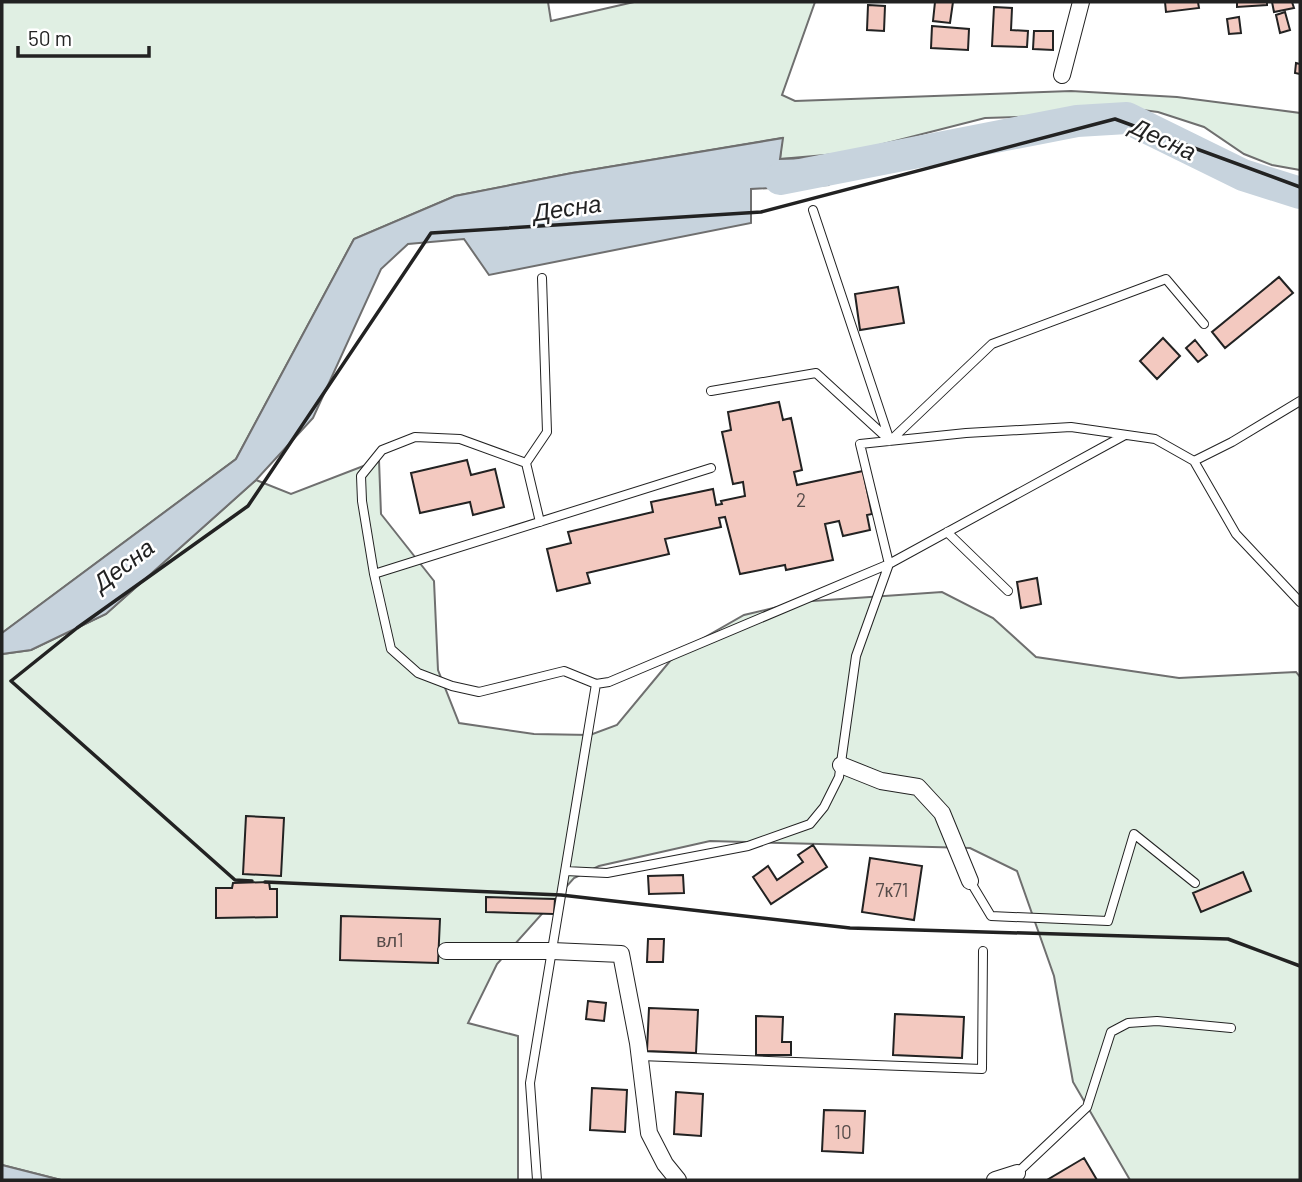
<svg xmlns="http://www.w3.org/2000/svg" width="1302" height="1182" font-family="Barlow,sans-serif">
  <rect width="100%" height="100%" fill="#fff"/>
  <path fill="#e0efe3" stroke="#6f6f6f" stroke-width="2" d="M 2,2 L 548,2 L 551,21 L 634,2 L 815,2 L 782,95 L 795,101 L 1071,91 L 1177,97 L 1300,113 L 1300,170 L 1272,165 L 1244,154 L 1204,127 L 1158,112 L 1126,108 L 1048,116 L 985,118 L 848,153 L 780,159 L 782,138 L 572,173 L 455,196 L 354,239 L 236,459 L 2,633 Z
    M 379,460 L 381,514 L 434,581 L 438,670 L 459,723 L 534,734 L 590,735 L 617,725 L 670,661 L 693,644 L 744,615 L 798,602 L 942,592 L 993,618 L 1036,657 L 1179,678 L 1296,672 L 1300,677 L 1300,1180 L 1130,1180 L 1073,1082 L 1054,976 L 1017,871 L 970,848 L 710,841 L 599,866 L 574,878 L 497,964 L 468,1023 L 518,1036 L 518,1180 L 61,1180 L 2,1165 L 2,654 L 31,650 L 106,614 L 256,480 L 291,494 Z"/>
  <path fill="#c7d3dd" stroke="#6f6f6f" stroke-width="2" d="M 783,138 L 780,159 L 811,158 L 828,185 L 751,189 L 751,223 L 489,275 L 464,239 L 408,244 L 381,269 L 313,418 L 256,480 L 106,614 L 31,650 L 2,654 L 2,633 L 236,459 L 354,239 L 455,196 L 572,173 Z
    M 2,1165 L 61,1180 L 2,1180 Z"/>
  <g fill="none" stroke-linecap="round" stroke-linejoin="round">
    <path stroke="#c7d3dd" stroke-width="32" d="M 780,179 L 1077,121 L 1127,118 L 1243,175 L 1300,193"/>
  </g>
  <path fill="#f3c9c0" stroke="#222" stroke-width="2" d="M 935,2 L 953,2 L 950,23 L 933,21 Z
    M 1165,2 L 1198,2 L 1199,8 L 1166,12 Z
    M 1237,2 L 1267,2 L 1267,5 L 1237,7 Z
    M 1272,2 L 1292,2 L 1294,8 L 1274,12 Z
    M 868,5 L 885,6 L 884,31 L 867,30 Z
    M 994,7 L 1012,8 L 1011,30 L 1028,31 L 1027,47 L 992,46 Z
    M 1285,12 L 1290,30 L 1280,33 L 1276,15 Z
    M 1239,17 L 1241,33 L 1229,34 L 1227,19 Z
    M 932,26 L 969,29 L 968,50 L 931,48 Z
    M 1034,31 L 1053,31 L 1053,50 L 1033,49 Z
    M 1296,63 L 1300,64 L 1300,74 L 1295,73 Z
    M 1279,277 L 1293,293 L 1225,348 L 1212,332 Z
    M 898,287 L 904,323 L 860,330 L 855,294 Z
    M 1163,338 L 1180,356 L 1157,379 L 1140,361 Z
    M 1195,340 L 1207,355 L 1198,362 L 1186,348 Z
    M 779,402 L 783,420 L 791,418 L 802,470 L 794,472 L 797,485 L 863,471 L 872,514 L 867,515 L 870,530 L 843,536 L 839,521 L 825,524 L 833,560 L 786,570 L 785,565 L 740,574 L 725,517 L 719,518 L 721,527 L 665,539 L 669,554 L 587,573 L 590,583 L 557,591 L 547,549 L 571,543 L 568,532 L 653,512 L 651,502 L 713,489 L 716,505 L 722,504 L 721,501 L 745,496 L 743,482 L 733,484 L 722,432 L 731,430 L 728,412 Z
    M 467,460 L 471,475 L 495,469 L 504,507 L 473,515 L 470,502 L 420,513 L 411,473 Z
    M 1037,578 L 1041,604 L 1021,608 L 1017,582 Z
    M 246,816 L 284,818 L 281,876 L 243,874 Z
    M 813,845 L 827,867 L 771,904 L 753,877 L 768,866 L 777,880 L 803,862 L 798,855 Z
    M 870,858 L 922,866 L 914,920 L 862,912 Z
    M 1243,872 L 1251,891 L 1201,912 L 1193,893 Z
    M 683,875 L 684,893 L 649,894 L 648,876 Z
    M 269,882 L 270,889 L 277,889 L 277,917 L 216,918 L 216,888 L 232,888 L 233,883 Z
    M 486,897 L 555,899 L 554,914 L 486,912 Z
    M 341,916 L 440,919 L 438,963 L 340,960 Z
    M 648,939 L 664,939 L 663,962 L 647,962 Z
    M 588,1001 L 606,1003 L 604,1021 L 586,1019 Z
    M 649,1008 L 698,1010 L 696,1053 L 647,1051 Z
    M 895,1014 L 964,1017 L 962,1058 L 893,1055 Z
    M 756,1016 L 783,1017 L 782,1042 L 791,1042 L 791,1055 L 756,1055 Z
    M 592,1088 L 627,1090 L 625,1132 L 590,1130 Z
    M 676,1092 L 703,1094 L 701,1136 L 674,1134 Z
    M 824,1110 L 865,1111 L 863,1153 L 822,1151 Z
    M 1084,1158 L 1097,1180 L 1047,1180 Z"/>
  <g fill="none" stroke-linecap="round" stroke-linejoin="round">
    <g stroke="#222" stroke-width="10">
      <path id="service" d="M 813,210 L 890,441
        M 711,391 L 816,373 L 888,439
        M 890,441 L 992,344 L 1166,279 L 1204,324
        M 1194,461 L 1236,534 L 1300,602
        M 540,522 L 526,463 L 547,432 L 542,278
        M 947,532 L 1008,591
        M 374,574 L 362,501 L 361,476 L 382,450 L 415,437 L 460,439 L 526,463
        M 596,684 L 564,671 L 479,692 L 452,686 L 418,673 L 391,649 L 374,574 L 711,468
        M 565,871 L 607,873 L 748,846 L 810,824 L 824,807 L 839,777 L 856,656 L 889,564 L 1125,435
        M 970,881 L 991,916 L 1108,921 L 1134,834 L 1195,883
        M 640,1056 L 982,1069 L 983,951
        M 1017,1173 L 1087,1107 L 1111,1032 L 1128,1023 L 1157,1021 L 1231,1028
        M 537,1180 L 530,1083 L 596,684 L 609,682 L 889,564 L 860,444 L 966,433 L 1071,427 L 1155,439 L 1194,461 L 1232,442 L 1300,401"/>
    </g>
    <g stroke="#222" stroke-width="18">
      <path id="minor" d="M 1062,75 L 1081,2
        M 841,765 L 881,781 L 918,787 L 942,813 L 970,881
        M 446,951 L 552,951 L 621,954 L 638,1043 L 649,1133 L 665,1164 L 678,1180
        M 995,1180 L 1017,1173"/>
    </g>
    <use href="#service" stroke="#fff" stroke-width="8"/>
    <use href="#minor" stroke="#fff" stroke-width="16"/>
    <path stroke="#222" stroke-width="3.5" d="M 252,881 L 235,880 L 11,681 L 77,628 L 248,506 L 431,233 L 761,212 L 1115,119 L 1300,187
      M 265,882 L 561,895 L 850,928 L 1228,939 L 1300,966"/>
  </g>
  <g text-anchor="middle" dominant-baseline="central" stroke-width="5" stroke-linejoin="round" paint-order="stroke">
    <g font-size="19" fill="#564c4a">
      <text x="801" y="499">2</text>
      <text x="892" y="889">7к71</text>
      <text x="390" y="939">вл1</text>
      <text x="843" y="1131">10</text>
    </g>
    <g font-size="24" font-style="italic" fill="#222" stroke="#fff">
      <text transform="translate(1164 138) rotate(25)">Десна</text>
      <text transform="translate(567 207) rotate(-8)">Десна</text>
      <text transform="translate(123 564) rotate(-37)">Десна</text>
    </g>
  </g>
  <rect width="1302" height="1182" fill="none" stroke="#222222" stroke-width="7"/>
  <path d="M18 46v10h131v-10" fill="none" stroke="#222222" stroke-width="3.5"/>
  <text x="28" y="46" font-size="21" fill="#222222" stroke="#ffffff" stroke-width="5" paint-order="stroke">50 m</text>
</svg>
